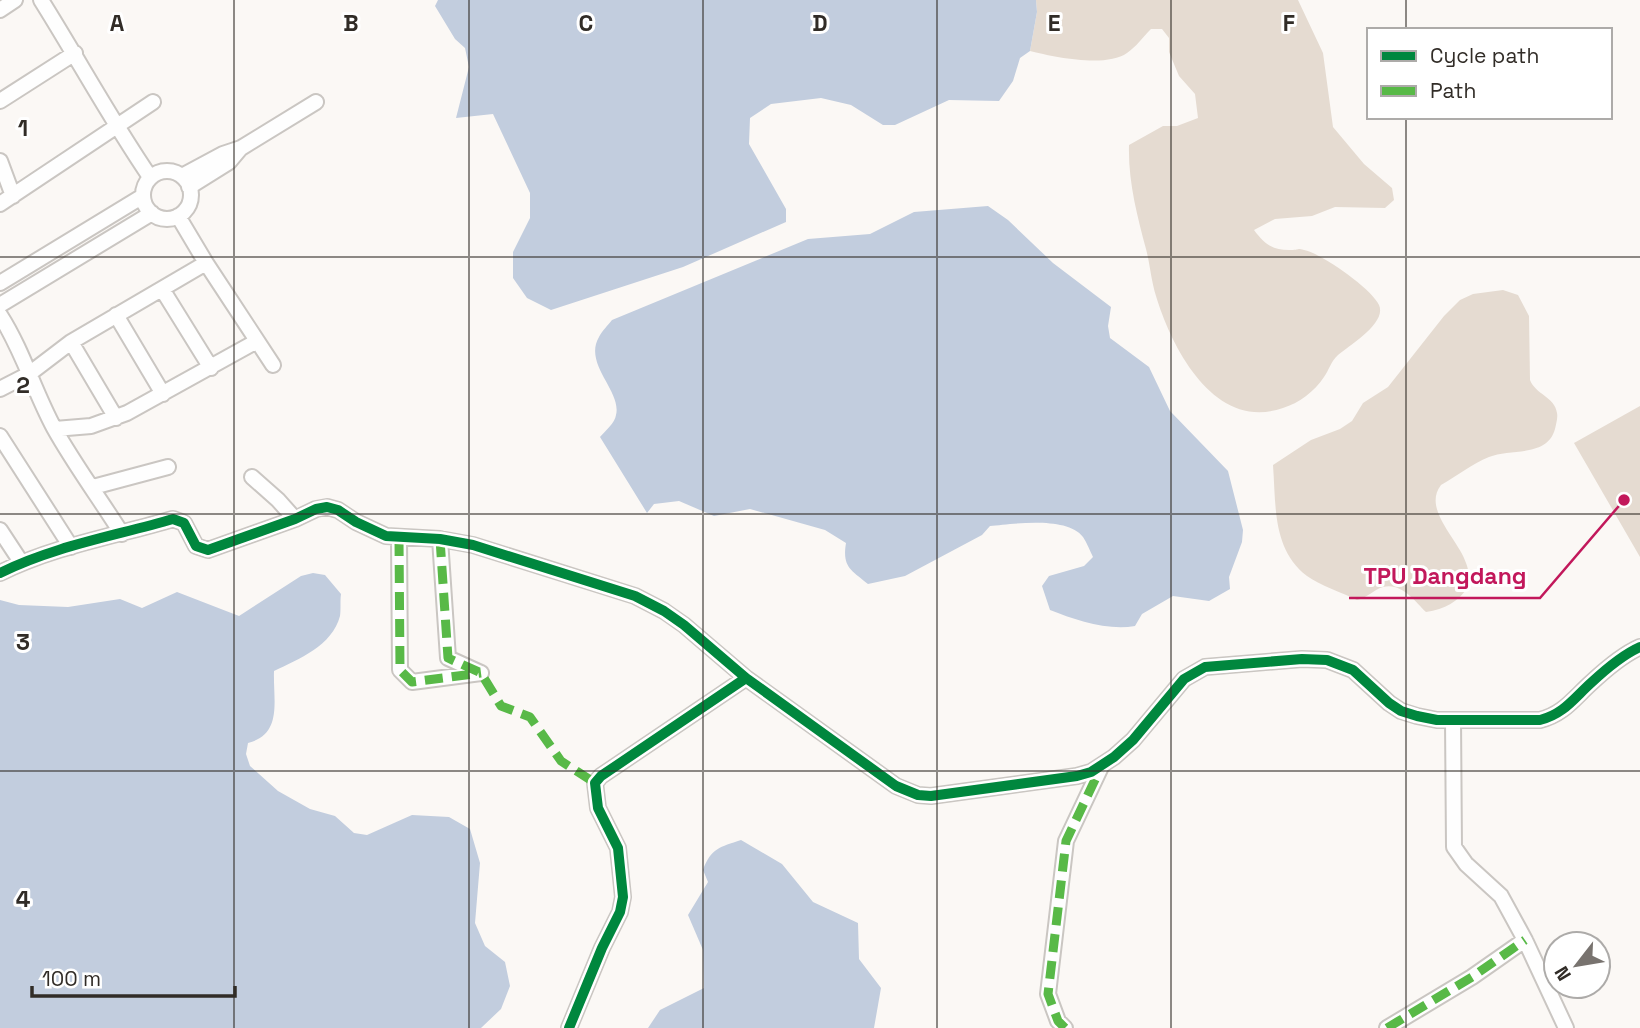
<svg xmlns="http://www.w3.org/2000/svg" width="1640" height="1028" font-family="'Space Grotesk',sans-serif">
  <rect width="100%" height="100%" fill="#fbf8f5"/>
  <path fill="#e5dbd1" d="M 1036,0 L 1298,0 L 1323,53 L 1333,127 L 1364,164 L 1392,188 L 1394,200 L 1385,208 L 1335,207 L 1312,216 L 1275,219 L 1254,230 C 1265,245 1274,251 1293,250 C 1300,250 1296,248 1304,250 C 1321,253 1372,289 1379,305 C 1387,323 1350,345 1338,355 C 1331,361 1329,370 1324,377 C 1314,392 1299,403 1283,408 C 1215,432 1172,349 1156,296 C 1151,280 1150,264 1146,249 C 1137,215 1128,181 1129,145 L 1163,126 L 1177,126 L 1198,118 L 1195,94 L 1179,76 L 1169,52 L 1169,38 L 1162,29 L 1151,29 C 1143,37 1136,47 1127,53 C 1106,68 1054,57 1030,51 L 1037,12 Z
    M 1503,290 L 1518,295 L 1529,316 L 1530,380 C 1535,394 1555,397 1557,413 C 1558,418 1556,424 1555,429 C 1547,458 1510,448 1489,457 C 1472,464 1457,476 1441,485 C 1422,509 1459,540 1466,563 C 1469,570 1469,578 1469,586 C 1458,602 1445,609 1426,612 C 1415,601 1401,582 1383,587 C 1373,590 1367,598 1357,600 C 1343,593 1319,585 1307,576 C 1272,549 1276,505 1273,465 L 1311,440 L 1340,429 L 1352,421 L 1363,403 L 1388,387 L 1444,316 L 1460,300 L 1473,294 Z
    M 1640,406 L 1640,557 L 1574,443 Z"/>
  <path fill="#c2cdde" d="M 438,0 L 1036,0 L 1037,12 L 1030,51 L 1020,58 L 1013,81 L 999,101 L 949,100 L 895,125 L 883,125 L 851,105 L 821,98 L 771,104 L 750,118 L 749,144 L 786,209 L 786,222 L 683,267 L 551,310 L 527,298 L 513,278 L 513,252 L 530,218 L 530,193 L 493,114 L 456,118 L 469,67 L 465,48 L 455,39 L 435,6 Z
    M 988,206 L 1008,220 L 1053,263 L 1111,307 L 1108,326 L 1110,338 L 1149,367 L 1170,411 L 1228,471 L 1243,530 L 1242,542 L 1229,577 L 1230,589 L 1209,601 L 1173,596 L 1142,614 L 1135,626 C 1108,631 1075,620 1050,610 L 1042,586 L 1049,576 L 1084,566 L 1093,557 C 1090,551 1087,543 1083,537 C 1067,516 1013,524 990,526 L 982,535 L 905,576 L 868,584 C 851,570 842,567 846,543 L 825,530 L 750,509 L 714,516 L 679,501 L 654,504 L 647,513 L 600,437 C 605,431 615,423 616,415 C 622,391 583,364 599,337 C 602,331 608,325 612,320 L 808,239 L 870,234 L 914,212 Z
    M 313,573 L 325,575 L 341,594 C 340,600 341,609 340,616 C 332,646 299,659 274,671 C 273,701 283,734 248,743 L 246,754 L 250,766 L 278,791 L 310,809 L 335,816 L 354,833 L 367,835 L 412,815 L 449,817 L 470,829 L 480,863 L 475,923 L 485,946 L 505,962 L 510,986 L 501,1009 L 481,1028 L 0,1028 L 0,600 L 19,605 L 68,607 L 120,599 L 142,608 L 177,592 L 239,616 L 301,576 Z
    M 741,840 L 782,864 L 813,902 L 858,923 L 859,959 L 881,988 L 874,1028 L 648,1028 L 660,1010 L 704,988 L 703,950 L 688,915 L 708,882 L 703,870 C 711,848 720,847 741,840 Z"/>
  <g fill="none" stroke-linecap="round" stroke-linejoin="round">
    <g stroke="#cac6c2" stroke-width="18">
      <path id="minor" d="M 41,0 C 78,59 111,120 150,177
        M 0,10 L 15,0
        M 0,101 L 75,53
        M 0,161 L 13,196
        M143 195a24 24 0 1 1 48 0a24 24 0 1 1-48 0Z
        M 182,176 L 223,154 L 241,148 L 316,102
        M 189,187 L 229,162 L 240,149
        M 0,204 L 153,102
        M 206,263 L 273,365
        M 0,283 L 143,196
        M 162,289 L 211,368
        M 0,305 L 152,213
        M 0,315 C 23,351 34,391 54,428 C 74,464 100,499 122,534
        M 116,315 L 163,394
        M 71,342 L 116,418
        M 0,389 L 29,374 L 71,342 L 206,263 L 178,216
        M 55,429 L 91,426 L 127,413 L 257,341
        M 0,436 L 71,547
        M 252,477 L 278,500 L 295,519
        M 93,487 L 168,467
        M 0,530 L 21,562
        M 399,538 L 400,670 L 412,682 L 481,673
        M 440,539 L 448,658 L 481,673
        M 0,573 C 54,546 115,536 173,519 L 184,523 L 196,546 L 208,550 L 295,519 L 316,509 L 327,507 L 338,510 L 356,522 L 386,536 L 440,539 L 473,545 L 635,596 L 664,611 L 684,625 L 746,678 L 896,786 L 918,795 L 931,796 L 1077,776 L 1091,772 L 1114,757 L 1133,740 L 1184,679 L 1205,667 L 1302,659 L 1327,660 L 1353,670 L 1389,703 L 1401,711 L 1417,716 L 1437,720 L 1540,720 C 1564,714 1574,698 1592,682 C 1606,669 1622,655 1640,647
        M 1453,720 L 1454,847 L 1466,864 L 1501,896 L 1525,940 L 1566,1028
        M 569,1028 L 602,948 L 620,912 L 623,897 L 618,848 L 598,808 L 595,783 L 601,776 L 746,678
        M 1065,1028 L 1058,1021 L 1048,994 L 1066,841 L 1101,767
        M 1387,1028 L 1472,977 L 1525,940"/>
    </g>
    <use href="#minor" stroke="#fefefe" stroke-width="14"/>
    <path stroke="#58b947" stroke-width="9" stroke-dasharray="18 9" stroke-linecap="butt" d="M 399,538 L 400,670 L 412,682 L 481,673
      M 440,539 L 448,658 L 481,673 L 501,706 L 530,717 L 561,761 L 595,783
      M 1065,1028 L 1058,1021 L 1048,994 L 1066,841 L 1101,767
      M 1387,1028 L 1472,977 L 1525,940"/>
    <g stroke="#fff" stroke-width="15">
      <path id="cycleway" d="M 0,573 C 54,546 115,536 173,519 L 184,523 L 196,546 L 208,550 L 295,519 L 316,509 L 327,507 L 338,510 L 356,522 L 386,536 L 440,539 L 473,545 L 635,596 L 664,611 L 684,625 L 746,678 L 896,786 L 918,795 L 931,796 L 1077,776 L 1091,772 L 1114,757 L 1133,740 L 1184,679 L 1205,667 L 1302,659 L 1327,660 L 1353,670 L 1389,703 L 1401,711 L 1417,716 L 1437,720 L 1540,720 C 1564,714 1574,698 1592,682 C 1606,669 1622,655 1640,647
        M 569,1028 L 602,948 L 620,912 L 623,897 L 618,848 L 598,808 L 595,783 L 601,776 L 746,678"/>
    </g>
    <use href="#cycleway" stroke="#00873e" stroke-width="10"/>
  </g>
  <path fill="none" stroke="#312c27" stroke-width="2" stroke-opacity="0.55" d="M 234,0 L 234,1028M 469,0 L 469,1028M 703,0 L 703,1028M 937,0 L 937,1028M 1171,0 L 1171,1028M 1406,0 L 1406,30M 1406,117 L 1406,1028M 0,257 L 1640,257M 0,514 L 1640,514M 0,771 L 1640,771"/>
  <g font-size="23" text-anchor="middle" font-weight="bold" fill="#312c27" stroke="#fff" stroke-width="6" stroke-linejoin="round" paint-order="stroke">
    <text x="117" y="31">A</text>
    <text x="351" y="31">B</text>
    <text x="586" y="31">C</text>
    <text x="820" y="31">D</text>
    <text x="1054" y="31">E</text>
    <text x="1289" y="31">F</text>
    <text x="23" y="136">1</text>
    <text x="23" y="393">2</text>
    <text x="23" y="650">3</text>
    <text x="23" y="907">4</text>
  </g>
  <path fill="none" stroke="#c2185b" stroke-width="2.5" d="M1624 500L1540 598H1349"/>
  <circle fill="#c2185b" stroke="#fff" stroke-width="2.5" cx="1624" cy="500" r="7"/>
  <g font-size="23" text-anchor="middle" font-weight="bold" fill="#c2185b" stroke="#fff" stroke-width="6" stroke-linejoin="round" paint-order="stroke">
    <text x="1445" y="584">TPU Dangdang</text>
  </g>
  <rect x="1367" y="28" width="245" height="91" fill="#ffffff" stroke="#adaba9" stroke-width="2"/>
  <rect x="1381" y="51" width="35" height="10" fill="#00873e" stroke="#adaba9" stroke-width="2"/>
  <text x="1430" y="63" font-size="21" fill="#312c27">Cycle path</text>
  <rect x="1381" y="86" width="35" height="10" fill="#58b947" stroke="#adaba9" stroke-width="2"/>
  <text x="1430" y="98" font-size="21" fill="#312c27">Path</text>
  <g transform="translate(1577 965) rotate(239)"><circle r="33" fill="#ffffff" stroke="#adaba9" stroke-width="2"/>
  <path d="M0-5L12 26L0 18L-12 26Z" fill="#78736f"/>
  <text y="-10" font-size="19" font-weight="bold" text-anchor="middle" fill="#312c27">N</text>
  </g>
  <path d="M32 986v10h203v-10" fill="none" stroke="#312c27" stroke-width="3.5"/>
  <text x="42" y="986" font-size="21" fill="#312c27" stroke="#ffffff" stroke-width="5" paint-order="stroke">100 m</text>
</svg>
